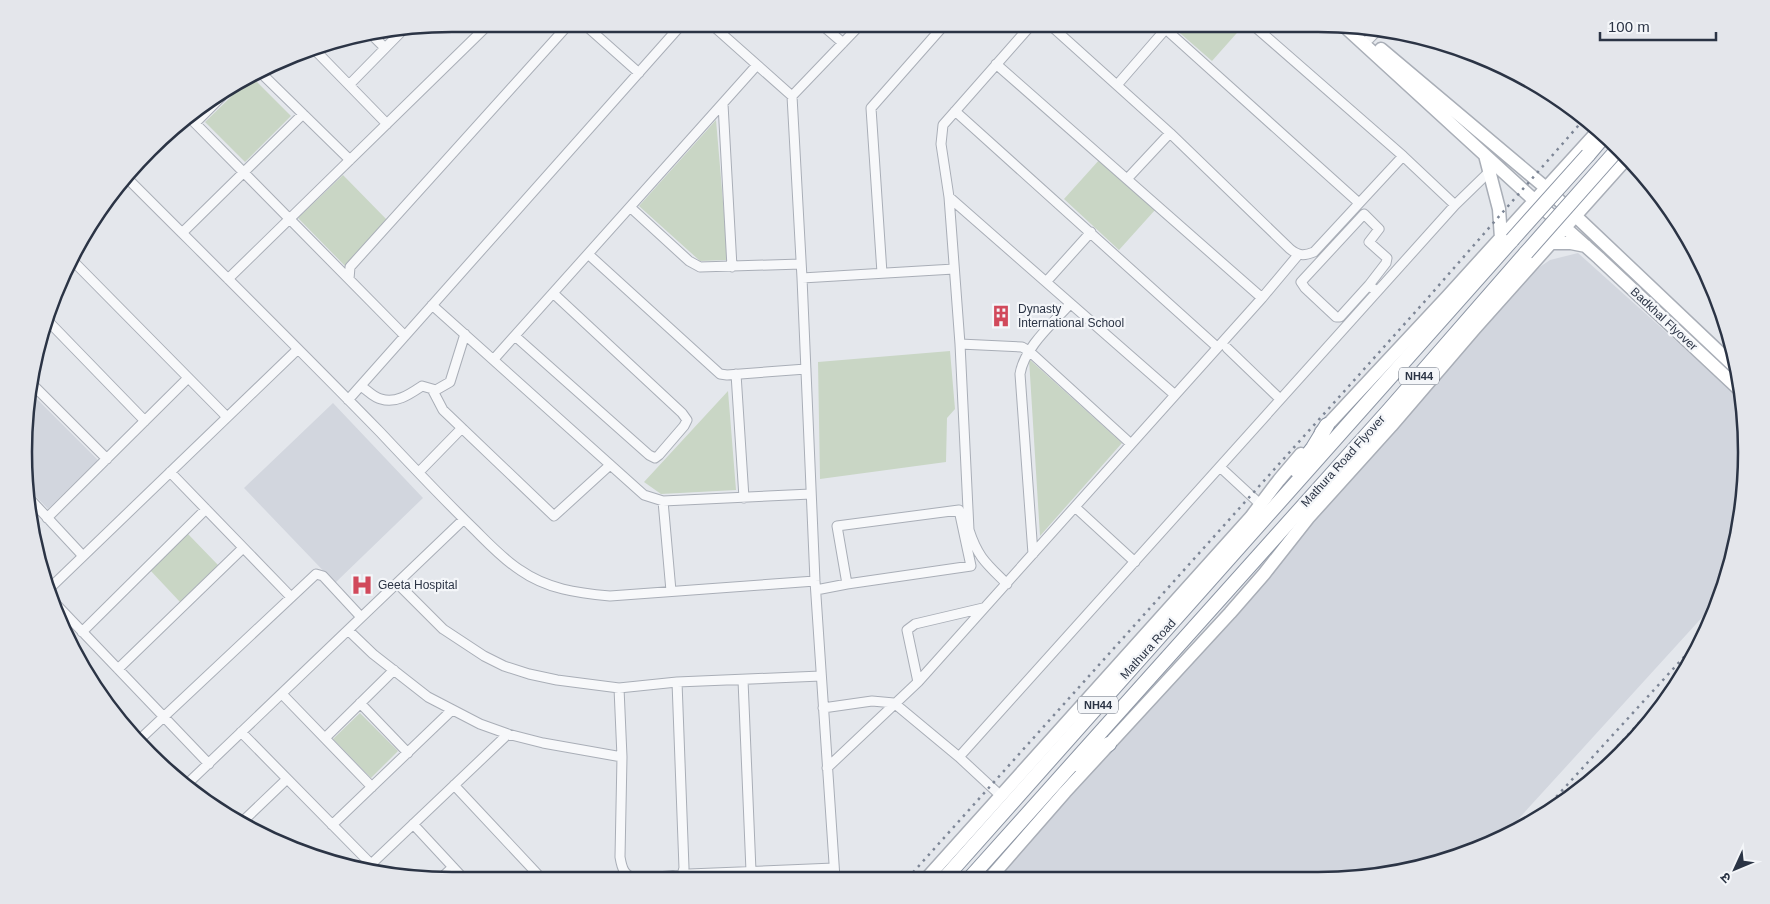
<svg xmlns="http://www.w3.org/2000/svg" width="1770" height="904" font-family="Helvetica,'Noto Sans Devanagari',sans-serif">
  <rect width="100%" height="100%" fill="#e4e7ec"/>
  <path fill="#d2d6de" d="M 1578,253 L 1743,401 L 1745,480 L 1732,563 L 1717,601 L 1502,837 L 1482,848 L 1374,877 L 988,878 L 1528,275 L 1550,260 Z
    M 33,395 L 98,460 L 48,509 L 26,486 L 25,480 Z
    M 333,403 L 423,498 L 335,583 L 244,488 Z"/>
  <path fill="#c9d6c5" d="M 1176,24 L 1244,25 L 1212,61 L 1173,27 Z
    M 254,79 L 291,116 L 245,162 L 205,122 L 243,85 Z
    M 716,120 L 728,260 L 700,261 L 639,206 Z
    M 1100,159 L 1155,210 L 1119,250 L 1064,199 Z
    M 343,175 L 389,222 L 348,269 L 298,218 Z
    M 950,351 L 955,409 L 947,418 L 946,462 L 820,479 L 818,362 Z
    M 1029,359 L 1122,443 L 1040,536 Z
    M 728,391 L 736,490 L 661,494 L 644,482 Z
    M 188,534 L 218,565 L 180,602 L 150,570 Z
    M 360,713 L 398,751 L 371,778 L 333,739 Z"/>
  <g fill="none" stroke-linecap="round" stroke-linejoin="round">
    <g stroke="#a9aeb7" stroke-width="11">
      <path id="minor" d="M 584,24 L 639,73
        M 711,24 L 792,96 L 802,278 L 815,581 L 835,878
        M 821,24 L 843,43
        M 1049,24 L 1170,133 L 1290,249 C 1299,256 1304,256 1314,252 L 1403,156
        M 1160,24 L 1359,203
        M 1253,25 L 1403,156 L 1455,205
        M 374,37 L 385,48
        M 1369,39 L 1378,30
        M 312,47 L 387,124
        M 996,64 L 1262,298
        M 262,74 L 350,160
        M 349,85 L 401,32
        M 1117,85 L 1170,24
        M 792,96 L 861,24
        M 723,104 L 732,267
        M 955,111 L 1217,347
        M 188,116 L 405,336
        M 195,123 L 222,96
        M 128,179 C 212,263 297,347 380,432 C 411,465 442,498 475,530 C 489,544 503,559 520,570 C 547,589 577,593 610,596 L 815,581
        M 1127,179 L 1170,133
        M 949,197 L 1175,395
        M 630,207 L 689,261 L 700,267 L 801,264
        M 182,233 L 303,114
        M 588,254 L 720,374 L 727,375 L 806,369
        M 74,262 L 227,417
        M 882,273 L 871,108 L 945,24
        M 802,278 L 954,269
        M 228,279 L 489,24
        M 349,279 L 350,267 L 569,24
        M 1046,282 L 1091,232
        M 1369,285 L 1340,317 L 1336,317 L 1305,288 L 1301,282 L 1364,214 L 1379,229 L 1369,242 L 1387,258 L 1386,263 L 1369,285 L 1377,292
        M 432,305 L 644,495 L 663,501 L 811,494
        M 48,321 L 145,421
        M 515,336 L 649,455 L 655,458 L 659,455 L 684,426 L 687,420 L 682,413 L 553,293
        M 960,344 L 1022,347 L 1029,351 L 1131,444
        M 1227,348 L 1280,399
        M 494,359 L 757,65
        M 736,374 L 744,498
        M 34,386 L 107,459
        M 361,386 C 367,390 374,398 381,399 C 396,404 410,394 422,386 L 436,390 L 450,382 L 465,334
        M 432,389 L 443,410 L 554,516 L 610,465
        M 348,400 L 682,24
        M 1220,467 L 1260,504
        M 170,472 L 291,597
        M 419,472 L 462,428
        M 29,498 L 83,556
        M 663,501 L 671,591
        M 1075,507 L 1135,562
        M 47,518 L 188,378
        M 1033,554 L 1020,374 C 1024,348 1052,324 1070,304
        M 397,583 L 443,629 L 484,656 L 504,666 L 529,674 L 557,680 L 619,688 L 677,682 L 821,676
        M 1007,584 C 987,564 978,558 969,530 L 960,344 L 949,197 L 941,144 L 943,125 L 1032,24
        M 50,588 L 298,349
        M 816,590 L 847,584 L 971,566 L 959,510 L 837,526 L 847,584
        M 53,601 L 209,764
        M 348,630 L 373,654 L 428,697 L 480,724 L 508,734 L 543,743 L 622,757
        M 82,632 L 206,509
        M 118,669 L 243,548
        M 743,680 L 751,871
        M 677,682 L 684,868 L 681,878
        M 918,682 L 907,630 L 915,624 L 983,608
        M 619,688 L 622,757 L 620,857 C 622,869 624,876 637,879 L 689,874 L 834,868
        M 282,694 L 372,787
        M 360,703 L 408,753
        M 823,708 L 872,701 L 894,703 L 959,757 L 1001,796
        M 241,732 L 371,864
        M 325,738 L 394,670
        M 138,741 L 316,574 L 323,576 L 361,617
        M 959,757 L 1455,205 L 1489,172
        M 827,768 L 918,682 L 1262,298 L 1298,255
        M 454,785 L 542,879
        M 185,786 L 464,519
        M 244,820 L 257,832
        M 241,823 L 287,779
        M 413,824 L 464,879
        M 332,825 L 452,710
        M 365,870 L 508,734
        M 440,879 L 453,867"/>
    </g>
    <g stroke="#a9aeb7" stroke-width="15">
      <path id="secondary" d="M 1343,25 L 1534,200 L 1599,258 L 1742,392
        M 1381,49 L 1546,188 L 1736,368
        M 1485,155 L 1499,209 L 1501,238
        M 1550,243 L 1571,243 L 1586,246
        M 1321,432 L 1447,297 L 1598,131
        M 927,878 L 1251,517 L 1279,480 L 1301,454
        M 990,878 L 1065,792 L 1230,613 L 1264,574 L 1308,518 L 1391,426 L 1475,328 L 1627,158"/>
    </g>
    <g stroke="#8b94a3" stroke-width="16">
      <path id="trunk" d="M 1588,155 L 1604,136
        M 1296,470 L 1313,448 L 1327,425
        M 1076,764 L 1109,744
        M 945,878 L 1512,240
        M 970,878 L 1390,409 L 1526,253"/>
    </g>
    <use href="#minor" stroke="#f7f8fa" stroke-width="9"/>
    <use href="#secondary" stroke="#fff" stroke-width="12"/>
    <use href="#trunk" stroke="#fff" stroke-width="14"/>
    <path stroke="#7d8696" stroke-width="2.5" stroke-dasharray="2.5 5" stroke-linecap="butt" d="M 1582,785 L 1671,688
      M 1536,819 L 1705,634
      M 908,878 L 1426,300 L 1585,118"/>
    <g stroke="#8b94a3" stroke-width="16" stroke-linecap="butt">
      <path id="trunk-bridge" d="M 1512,240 L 1588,155
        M 1526,253 L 1618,149"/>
    </g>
    <use href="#trunk-bridge" stroke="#fff" stroke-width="14"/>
  </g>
  <defs>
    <g id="building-bare" transform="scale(1.725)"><path d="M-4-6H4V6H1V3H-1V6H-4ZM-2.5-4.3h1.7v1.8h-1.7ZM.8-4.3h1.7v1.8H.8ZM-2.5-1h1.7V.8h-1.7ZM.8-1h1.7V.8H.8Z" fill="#d1495b" stroke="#f4f6f9" stroke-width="2.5" paint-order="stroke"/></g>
    <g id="hospital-bare" transform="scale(1.725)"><path d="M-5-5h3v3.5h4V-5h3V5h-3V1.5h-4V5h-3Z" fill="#d1495b" stroke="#f4f6f9" stroke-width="2.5" paint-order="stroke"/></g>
  </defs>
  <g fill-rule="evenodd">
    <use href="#building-bare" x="1001" y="316"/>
    <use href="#hospital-bare" x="362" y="585"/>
  </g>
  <g text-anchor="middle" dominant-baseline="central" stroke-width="4.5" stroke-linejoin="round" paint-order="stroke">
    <g fill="#f4f6f9" stroke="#676e7b" stroke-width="1">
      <rect x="1399" y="367.5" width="40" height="17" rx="4"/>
      <rect x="1078" y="696.5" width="40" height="17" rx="4"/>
    </g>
    <g font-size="11" font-weight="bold" fill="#2b3445">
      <text x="1419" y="376">NH44</text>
      <text x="1098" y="705">NH44</text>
    </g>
    <g font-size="12" fill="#2b3445" stroke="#f4f6f9" text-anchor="start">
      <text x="1018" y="309">Dynasty<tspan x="1018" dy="14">International School</tspan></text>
      <text x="378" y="585">Geeta Hospital</text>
    </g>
    <g font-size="12" fill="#2b3445" stroke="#f4f6f9">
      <text transform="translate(1664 319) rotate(43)">Badkhal Flyover</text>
      <text transform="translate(1343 461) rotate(-48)">Mathura Road Flyover</text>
      <text transform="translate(1148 649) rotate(-48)">Mathura Road</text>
    </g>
  </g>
  <path d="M0 0H1770V904H0ZM452 32H1318A420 420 0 0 1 1738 452V452A420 420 0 0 1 1318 872H452A420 420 0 0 1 32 452V452A420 420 0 0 1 452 32Z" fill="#e4e6eb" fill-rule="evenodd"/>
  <path fill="none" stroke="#2b3445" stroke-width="2.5" d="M452 32H1318A420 420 0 0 1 1738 452V452A420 420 0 0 1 1318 872H452A420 420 0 0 1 32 452V452A420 420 0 0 1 452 32Z"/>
  <g transform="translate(1735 869) rotate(226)" stroke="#f4f6f9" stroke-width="4" paint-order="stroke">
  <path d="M0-4L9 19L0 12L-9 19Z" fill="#2b3445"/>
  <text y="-8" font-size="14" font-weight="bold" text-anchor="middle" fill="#2b3445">उ</text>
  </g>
  <path d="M1600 32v8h116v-8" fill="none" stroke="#2b3445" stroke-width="2.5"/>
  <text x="1608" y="32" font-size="15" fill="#2b3445" stroke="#f4f6f9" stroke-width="4" paint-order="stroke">100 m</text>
</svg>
